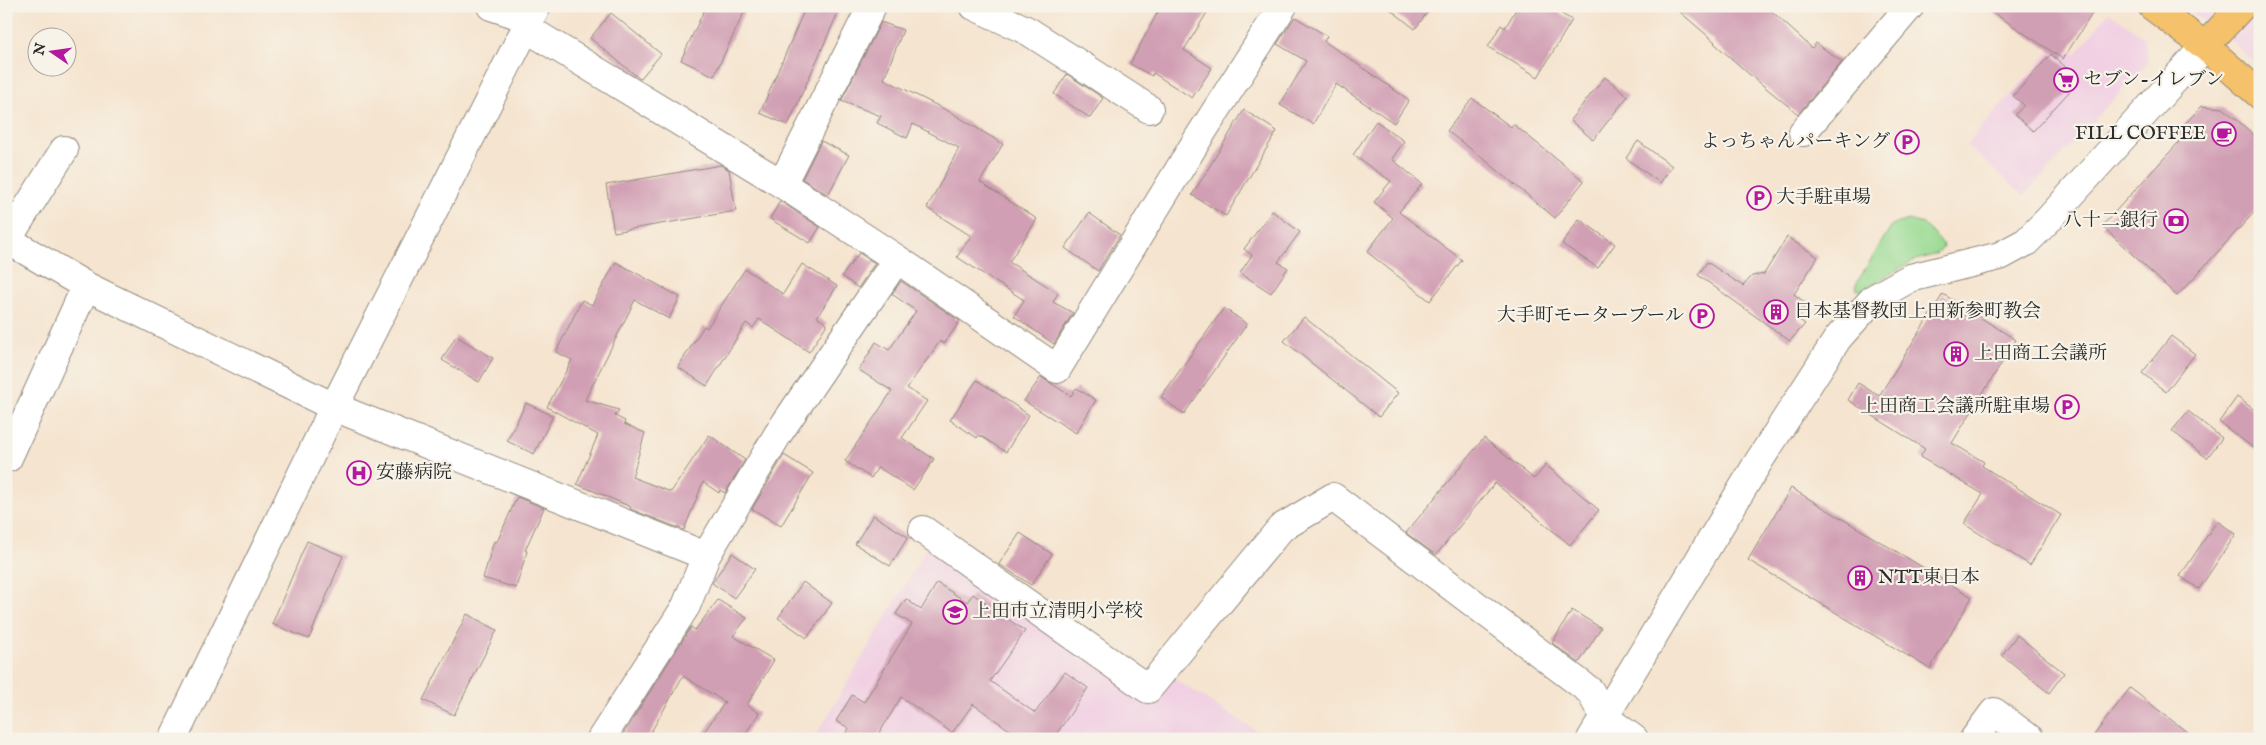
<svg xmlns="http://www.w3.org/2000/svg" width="2266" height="745" font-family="'IM FELL English','Noto Serif JP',serif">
  <rect width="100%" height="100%" fill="#f7f3e8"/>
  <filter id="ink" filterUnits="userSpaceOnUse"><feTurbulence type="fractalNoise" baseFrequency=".02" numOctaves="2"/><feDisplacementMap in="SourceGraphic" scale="10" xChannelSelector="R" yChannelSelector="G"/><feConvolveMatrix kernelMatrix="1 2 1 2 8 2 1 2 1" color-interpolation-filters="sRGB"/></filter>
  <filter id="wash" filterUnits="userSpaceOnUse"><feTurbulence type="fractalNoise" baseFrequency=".0096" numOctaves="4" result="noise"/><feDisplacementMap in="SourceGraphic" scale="20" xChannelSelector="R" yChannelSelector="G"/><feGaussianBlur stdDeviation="1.12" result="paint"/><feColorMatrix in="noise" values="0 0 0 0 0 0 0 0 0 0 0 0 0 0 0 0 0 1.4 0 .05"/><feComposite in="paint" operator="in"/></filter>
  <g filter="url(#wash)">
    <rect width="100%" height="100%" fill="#f5e4cf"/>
    <path fill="#f1d0e3" d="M 2182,6 L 2260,6 L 2260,68 L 2228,38 Z
      M 2109,12 L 2145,38 L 2147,63 L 2024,196 L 1966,145 L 2059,41 L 2076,54 Z
      M 928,546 L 1152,705 L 1173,678 L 1269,739 L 814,739 Z"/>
    <path fill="#98da91" stroke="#62825e" d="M 1908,220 L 1923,224 L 1942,243 L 1943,248 L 1937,254 L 1913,261 L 1862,290 L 1857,290 L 1856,284 L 1892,225 Z"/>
    <g id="blocks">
      <path fill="#d19fb4" d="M 706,6 L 747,6 L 714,76 L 681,60 Z
        M 806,6 L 841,6 L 788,125 L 760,113 Z
        M 1161,6 L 1211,6 L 1184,50 L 1212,68 L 1192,98 L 1153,73 L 1152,76 L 1130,64 Z
        M 1386,6 L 1432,6 L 1415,29 Z
        M 1518,6 L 1548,6 L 1572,20 L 1538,77 L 1488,47 L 1501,25 L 1505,28 Z
        M 1673,6 L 1766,6 L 1812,48 L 1816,43 L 1842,62 L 1798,114 L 1749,74 L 1714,43 L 1715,42 Z
        M 1983,6 L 2097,6 L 2063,59 Z
        M 611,13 L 661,54 L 640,79 L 590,38 Z
        M 1295,17 L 1327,36 L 1324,41 L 1409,100 L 1394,123 L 1336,84 L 1313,124 L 1280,105 L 1306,61 L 1277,44 Z
        M 881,22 L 903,30 L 884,79 L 952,113 L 1003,144 L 980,182 L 1037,219 L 1009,262 L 1058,293 L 1053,302 L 1073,313 L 1054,344 L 1014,316 L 1024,300 L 957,257 L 971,236 L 927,208 L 959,148 L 913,124 L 907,138 L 877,123 L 881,116 L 841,101 Z
        M 2051,54 L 2080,80 L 2033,131 L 2015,115 L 2024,105 L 2013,96 Z
        M 1067,74 L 1103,98 L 1090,118 L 1054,94 Z
        M 1605,77 L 1628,96 L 1593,140 L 1570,120 Z
        M 1472,98 L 1511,127 L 1513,124 L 1584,181 L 1555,218 L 1485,160 L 1447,131 Z
        M 2202,106 L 2223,108 L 2260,140 L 2260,206 L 2177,296 L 2102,226 L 2179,142 L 2173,136 Z
        M 1244,110 L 1277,131 L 1226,216 L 1192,195 Z
        M 1376,121 L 1404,141 L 1392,159 L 1422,184 L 1399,212 L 1462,260 L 1430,301 L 1367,252 L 1393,218 L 1374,202 L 1391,181 L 1353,155 Z
        M 821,141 L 849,155 L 828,195 L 802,179 Z
        M 1638,141 L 1672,166 L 1660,183 L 1626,158 Z
        M 721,165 L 729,170 L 736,211 L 614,232 L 606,185 Z
        M 780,201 L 820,227 L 810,243 L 770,219 Z
        M 1272,211 L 1300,232 L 1278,262 L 1288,268 L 1271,293 L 1240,273 L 1252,255 L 1244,249 Z
        M 1089,213 L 1120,235 L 1098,271 L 1065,248 Z
        M 1579,219 L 1615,244 L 1598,268 L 1562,244 Z
        M 1787,237 L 1818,257 L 1794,294 L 1807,304 L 1798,319 L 1805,324 L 1790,341 L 1698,275 L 1707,262 L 1743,286 L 1752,276 L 1764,274 Z
        M 859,253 L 875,263 L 858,288 L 842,276 Z
        M 616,262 L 680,297 L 669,319 L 635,300 L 585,400 L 619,410 L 615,416 L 625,421 L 624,424 L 645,433 L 632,477 L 671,492 L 709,435 L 745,460 L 725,493 L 720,490 L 719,493 L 703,482 L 684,530 L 630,509 L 631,507 L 577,484 L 598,435 L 547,407 L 572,360 L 556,352 L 582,300 L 592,305 Z
        M 802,264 L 837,286 L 817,317 L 827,324 L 809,352 L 759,319 L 753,328 L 746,323 L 707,386 L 678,367 L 704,326 L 707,328 L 745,269 L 783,294 Z
        M 901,281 L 960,321 L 944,344 L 940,341 L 907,388 L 927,401 L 902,438 L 934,459 L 913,490 L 878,467 L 871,478 L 845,461 L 892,391 L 859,370 L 876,342 L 889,350 L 916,311 L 892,294 Z
        M 1943,294 L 2016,340 L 1952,443 L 1984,462 L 1982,466 L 2061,515 L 2030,565 L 1964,524 L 1983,494 L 1920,457 L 1925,449 L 1848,400 L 1858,383 L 1879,396 Z
        M 1224,308 L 1247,324 L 1184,414 L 1161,397 Z
        M 1304,317 L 1398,393 L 1379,417 L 1284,341 Z
        M 456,336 L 493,358 L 479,382 L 442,360 Z
        M 2171,336 L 2195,354 L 2166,392 L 2142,373 Z
        M 1041,377 L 1071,396 L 1076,388 L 1096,400 L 1076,433 L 1024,401 Z
        M 977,380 L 1029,415 L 1006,452 L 979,435 L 977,438 L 950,420 Z
        M 2237,397 L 2260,414 L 2260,453 L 2219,422 Z
        M 526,403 L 553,416 L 534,454 L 507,441 Z
        M 2188,411 L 2222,438 L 2207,458 L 2172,431 Z
        M 1484,438 L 1534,479 L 1546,465 L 1599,510 L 1570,545 L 1495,483 L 1436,555 L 1406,533 Z
        M 784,455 L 813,473 L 781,526 L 752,509 Z
        M 1791,488 L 1972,597 L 1930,669 L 1748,560 Z
        M 517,497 L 544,508 L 525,550 L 527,551 L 516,588 L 483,578 L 494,541 L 497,542 Z
        M 873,515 L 908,537 L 890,566 L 855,544 Z
        M 2217,521 L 2236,534 L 2199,589 L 2180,576 Z
        M 1020,533 L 1052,554 L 1031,585 L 999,564 Z
        M 307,541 L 343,556 L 309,639 L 272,624 Z
        M 732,553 L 755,569 L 734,598 L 712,583 Z
        M 803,582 L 832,603 L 807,638 L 778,618 Z
        M 937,583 L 967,602 L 973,594 L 1025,631 L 990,681 L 1035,713 L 1065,672 L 1088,688 L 1053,739 L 1022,739 L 973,704 L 952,733 L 901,697 L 876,739 L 843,739 L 849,728 L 836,721 L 852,695 L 864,702 L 912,624 L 896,614 L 906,599 L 921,610 Z
        M 718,600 L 747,618 L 733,636 L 774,660 L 747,705 L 759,713 L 742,739 L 714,739 L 704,732 L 725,702 L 683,676 L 647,739 L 620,739 L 691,627 L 695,630 Z
        M 1572,610 L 1601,628 L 1579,663 L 1552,643 Z
        M 467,614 L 497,630 L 454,715 L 423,700 Z
        M 2017,635 L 2064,673 L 2049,693 L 2002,655 Z
        M 2130,688 L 2196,739 L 2091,739 Z"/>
    </g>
  </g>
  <g filter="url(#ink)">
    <use href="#blocks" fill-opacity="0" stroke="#90887d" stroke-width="1"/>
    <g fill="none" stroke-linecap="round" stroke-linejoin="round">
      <g stroke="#90887d" stroke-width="30">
        <path id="minor" d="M 491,6 L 530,19
          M 974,6 L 1028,31 L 1149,109
          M 526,28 L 782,184 L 897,259 L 1057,369 L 1199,137 L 1283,6
          M 1803,132 L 1910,6
          M 782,184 L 872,6
          M 6,239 L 86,286 L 334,407 L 706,556
          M 7,240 L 64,150
          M 8,458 L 86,286
          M 923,530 L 1148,689 L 1281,528 L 1333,497 L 1590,691 L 1604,717 L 1634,739
          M 173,739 L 334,407 L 537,6
          M 601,739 L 686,606 L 706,556 L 778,434 L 897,259
          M 1591,739 L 1759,461 L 1838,338 L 1873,299 L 1910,278 L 2000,256 L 2026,242 L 2049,219 L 2205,46
          M 1974,739 L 1994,712 L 2030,739"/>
      </g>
      <g stroke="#90887d" stroke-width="30">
        <path id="major" d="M 2205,46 L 2242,6"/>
      </g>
      <g stroke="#90887d" stroke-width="30">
        <path id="highway" d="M 2152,6 L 2205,46 L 2260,95"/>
      </g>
      <use href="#minor" stroke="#fff" stroke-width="28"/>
      <use href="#major" stroke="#f5c16b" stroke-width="28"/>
      <use href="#highway" stroke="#f5c16b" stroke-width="28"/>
    </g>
  </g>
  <defs>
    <g id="supermarket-ring" transform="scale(1.25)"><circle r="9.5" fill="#f7f3e8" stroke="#b5179e" stroke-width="1.5"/><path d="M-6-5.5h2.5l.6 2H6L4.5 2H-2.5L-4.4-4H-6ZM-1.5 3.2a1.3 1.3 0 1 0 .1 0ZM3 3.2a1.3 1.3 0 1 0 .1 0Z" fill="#b5179e"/></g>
    <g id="cafe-ring" transform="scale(1.25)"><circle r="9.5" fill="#f7f3e8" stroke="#b5179e" stroke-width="1.5"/><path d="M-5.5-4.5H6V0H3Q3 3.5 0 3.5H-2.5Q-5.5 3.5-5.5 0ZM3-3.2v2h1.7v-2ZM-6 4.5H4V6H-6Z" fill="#b5179e"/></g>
    <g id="parking-ring" transform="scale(1.25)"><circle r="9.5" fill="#f7f3e8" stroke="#b5179e" stroke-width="1.5"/><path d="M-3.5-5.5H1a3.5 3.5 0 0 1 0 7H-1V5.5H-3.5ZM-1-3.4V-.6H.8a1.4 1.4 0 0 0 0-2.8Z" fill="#b5179e"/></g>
    <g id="bank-ring" transform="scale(1.25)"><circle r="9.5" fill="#f7f3e8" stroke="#b5179e" stroke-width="1.5"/><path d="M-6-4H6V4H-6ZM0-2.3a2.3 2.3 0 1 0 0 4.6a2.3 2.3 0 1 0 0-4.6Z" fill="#b5179e"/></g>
    <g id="building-ring" transform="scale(1.25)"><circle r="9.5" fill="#f7f3e8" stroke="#b5179e" stroke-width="1.5"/><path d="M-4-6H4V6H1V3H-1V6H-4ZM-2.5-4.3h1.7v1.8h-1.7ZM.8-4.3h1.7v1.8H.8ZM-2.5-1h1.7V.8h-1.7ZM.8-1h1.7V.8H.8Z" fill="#b5179e"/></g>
    <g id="hospital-ring" transform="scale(1.25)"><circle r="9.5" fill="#f7f3e8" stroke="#b5179e" stroke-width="1.5"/><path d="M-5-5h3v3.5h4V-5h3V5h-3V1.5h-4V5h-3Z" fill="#b5179e"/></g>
    <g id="school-ring" transform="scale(1.25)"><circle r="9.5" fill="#f7f3e8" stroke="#b5179e" stroke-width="1.5"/><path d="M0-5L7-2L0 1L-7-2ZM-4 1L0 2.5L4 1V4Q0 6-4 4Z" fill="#b5179e"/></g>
  </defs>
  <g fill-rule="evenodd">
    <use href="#supermarket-ring" x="2066" y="80"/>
    <use href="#cafe-ring" x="2224" y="134"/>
    <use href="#parking-ring" x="1907" y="142"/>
    <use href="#parking-ring" x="1759" y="198"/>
    <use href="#bank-ring" x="2176" y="221"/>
    <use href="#building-ring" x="1776" y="312"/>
    <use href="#parking-ring" x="1702" y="316"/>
    <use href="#building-ring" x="1956" y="354"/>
    <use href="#parking-ring" x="2067" y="407"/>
    <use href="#hospital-ring" x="359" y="473"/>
    <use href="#building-ring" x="1860" y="578"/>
    <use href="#school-ring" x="955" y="612"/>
  </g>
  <g text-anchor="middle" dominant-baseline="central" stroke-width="4.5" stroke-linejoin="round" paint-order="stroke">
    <g font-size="19" fill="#2b2b2b" stroke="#f7f3e8" text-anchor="start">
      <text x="2084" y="80">セブン-イレブン</text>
      <text x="2206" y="134" text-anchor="end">FILL COFFEE</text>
      <text x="1890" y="142" text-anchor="end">よっちゃんパーキング</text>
      <text x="1776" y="198">大手駐車場</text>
      <text x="2158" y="221" text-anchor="end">八十二銀行</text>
      <text x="1794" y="312">日本基督教団上田新参町教会</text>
      <text x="1684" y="316" text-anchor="end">大手町モータープール</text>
      <text x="1974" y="354">上田商工会議所</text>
      <text x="2050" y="407" text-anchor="end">上田商工会議所駐車場</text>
      <text x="376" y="473">安藤病院</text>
      <text x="1878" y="578">NTT東日本</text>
      <text x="972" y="612">上田市立清明小学校</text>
    </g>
  </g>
  <rect width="2266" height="745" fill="none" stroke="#f7f3e8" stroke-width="25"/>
  <g transform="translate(52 52) rotate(283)"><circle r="24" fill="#f7f3e8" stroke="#a5a39c"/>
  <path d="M0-4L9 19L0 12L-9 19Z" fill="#b5179e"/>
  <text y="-8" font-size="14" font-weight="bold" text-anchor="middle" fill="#2b2b2b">N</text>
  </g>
</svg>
